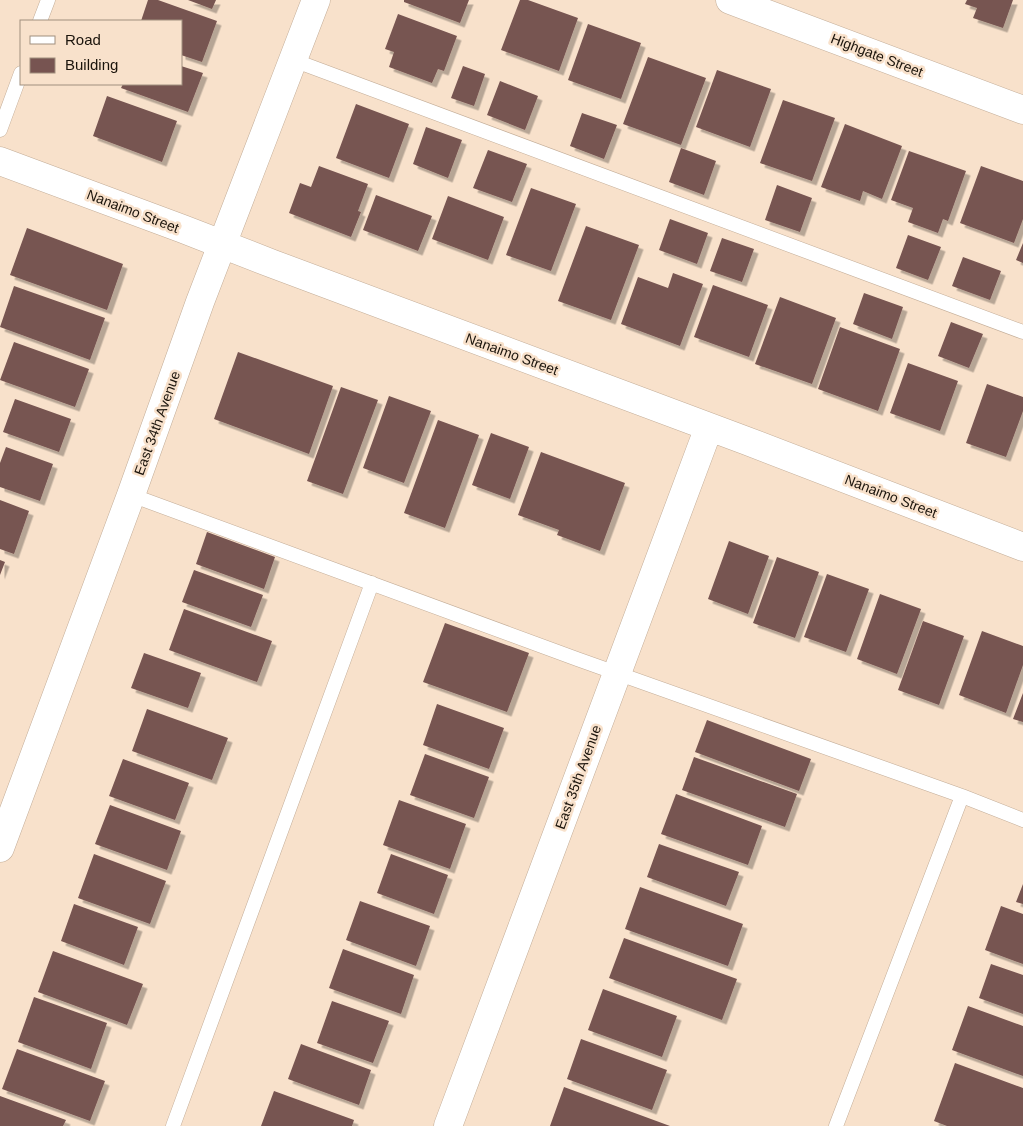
<svg xmlns="http://www.w3.org/2000/svg" width="1023" height="1126" font-family="Arial,sans-serif">
  <defs>
    <filter id="shadow"><feDropShadow dx="4.5" dy="4.5" stdDeviation="0" flood-color="#0004"/></filter>
  </defs>
  <rect width="100%" height="100%" fill="#f8e1cb"/>
  <path fill="#775451" filter="url(#shadow)" d="M 148,0 L 158,0 L 217,21 L 202,62 L 181,55 L 181,21 L 141,21 Z
    M 188,0 L 216,0 L 212,9 Z
    M 404,0 L 469,0 L 460,23 L 404,2 Z
    M 520,0 L 528,0 L 578,18 L 559,71 L 501,50 Z
    M 967,0 L 1013,0 L 1003,28 L 973,18 L 977,8 L 965,4 Z
    M 398,14 L 457,36 L 444,71 L 438,69 L 432,83 L 389,67 L 394,52 L 385,49 Z
    M 588,24 L 641,43 L 621,99 L 568,80 Z
    M 648,57 L 706,78 L 681,145 L 623,124 Z
    M 181,66 L 203,73 L 188,112 L 121,88 L 123,84 L 181,84 Z
    M 463,66 L 485,74 L 474,106 L 451,98 Z
    M 717,70 L 771,89 L 750,147 L 696,127 Z
    M 500,81 L 538,96 L 525,130 L 487,115 Z
    M 107,96 L 177,121 L 162,162 L 93,136 Z
    M 783,100 L 835,118 L 812,181 L 760,163 Z
    M 356,104 L 409,124 L 389,178 L 336,158 Z
    M 582,113 L 617,125 L 604,159 L 570,146 Z
    M 845,124 L 902,146 L 882,199 L 863,191 L 860,201 L 821,187 Z
    M 426,127 L 462,140 L 448,178 L 413,164 Z
    M 681,148 L 716,161 L 704,195 L 669,182 Z
    M 488,150 L 527,164 L 512,202 L 473,188 Z
    M 909,151 L 966,171 L 948,221 L 943,219 L 938,233 L 908,222 L 913,208 L 891,200 Z
    M 319,166 L 368,184 L 358,211 L 361,212 L 351,237 L 289,213 L 300,183 L 311,187 Z
    M 981,166 L 1023,181 L 1023,219 L 1014,243 L 960,223 Z
    M 777,185 L 812,198 L 800,232 L 765,220 Z
    M 531,188 L 576,204 L 551,271 L 506,255 Z
    M 376,195 L 432,216 L 418,251 L 363,230 Z
    M 448,196 L 504,217 L 488,260 L 432,239 Z
    M 670,219 L 708,233 L 697,264 L 659,250 Z
    M 586,226 L 639,245 L 611,320 L 558,301 Z
    M 27,228 L 123,264 L 107,310 L 10,275 Z
    M 908,235 L 941,247 L 928,280 L 896,268 Z
    M 722,238 L 754,249 L 742,282 L 710,271 Z
    M 1023,243 L 1023,263 L 1016,260 Z
    M 963,257 L 1001,271 L 990,300 L 952,286 Z
    M 673,273 L 703,284 L 680,346 L 621,324 L 638,277 L 668,288 Z
    M 713,285 L 768,305 L 749,357 L 694,337 Z
    M 14,286 L 105,318 L 90,360 L 0,327 Z
    M 864,293 L 903,307 L 892,339 L 853,324 Z
    M 780,297 L 836,318 L 812,384 L 755,364 Z
    M 951,322 L 983,334 L 969,368 L 938,356 Z
    M 840,327 L 900,349 L 878,411 L 818,389 Z
    M 14,342 L 89,369 L 75,407 L 0,380 Z
    M 238,352 L 333,386 L 309,454 L 214,419 Z
    M 908,363 L 958,381 L 940,431 L 890,413 Z
    M 987,384 L 1023,397 L 1023,411 L 1006,457 L 966,443 Z
    M 341,387 L 378,400 L 343,494 L 307,481 Z
    M 389,396 L 431,411 L 404,483 L 363,468 Z
    M 15,399 L 71,419 L 59,452 L 3,432 Z
    M 438,420 L 479,435 L 445,528 L 404,513 Z
    M 491,433 L 529,447 L 510,499 L 472,485 Z
    M 6,447 L 53,464 L 40,501 L 0,487 L 0,463 Z
    M 541,452 L 625,483 L 600,551 L 557,535 L 559,530 L 518,515 Z
    M 0,500 L 29,511 L 14,554 L 0,549 Z
    M 207,532 L 275,557 L 264,589 L 196,564 Z
    M 729,541 L 769,556 L 748,614 L 708,599 Z
    M 777,557 L 819,572 L 795,638 L 753,623 Z
    M 0,560 L 5,562 L 0,575 Z
    M 194,570 L 263,595 L 251,627 L 182,602 Z
    M 827,574 L 869,589 L 846,652 L 804,637 Z
    M 880,594 L 921,609 L 897,674 L 857,659 Z
    M 184,609 L 272,641 L 257,682 L 169,650 Z
    M 923,621 L 964,636 L 939,705 L 898,690 Z
    M 445,623 L 529,653 L 507,712 L 423,682 Z
    M 982,631 L 1023,646 L 1023,665 L 1006,713 L 959,695 Z
    M 144,653 L 201,673 L 188,708 L 131,688 Z
    M 1023,693 L 1023,722 L 1013,719 Z
    M 437,704 L 504,728 L 489,769 L 423,745 Z
    M 147,709 L 228,738 L 212,780 L 132,751 Z
    M 707,720 L 811,759 L 799,791 L 695,752 Z
    M 425,754 L 489,777 L 474,818 L 410,795 Z
    M 694,757 L 797,794 L 785,827 L 682,790 Z
    M 123,759 L 189,783 L 175,820 L 109,796 Z
    M 676,794 L 762,826 L 748,865 L 661,834 Z
    M 399,800 L 466,824 L 450,869 L 383,845 Z
    M 110,805 L 181,831 L 167,870 L 95,844 Z
    M 659,844 L 739,872 L 726,906 L 647,877 Z
    M 94,854 L 166,881 L 150,924 L 78,898 Z
    M 391,854 L 448,875 L 434,914 L 377,893 Z
    M 1023,884 L 1023,904 L 1016,902 Z
    M 640,887 L 743,924 L 728,966 L 625,929 Z
    M 360,901 L 430,926 L 416,966 L 346,940 Z
    M 74,904 L 138,927 L 124,965 L 61,941 Z
    M 1001,906 L 1023,914 L 1023,964 L 985,950 Z
    M 624,938 L 737,979 L 722,1020 L 609,978 Z
    M 343,949 L 414,975 L 401,1014 L 329,988 Z
    M 53,951 L 143,984 L 127,1025 L 38,992 Z
    M 991,964 L 1023,975 L 1023,1014 L 979,998 Z
    M 603,989 L 677,1016 L 662,1057 L 588,1030 Z
    M 34,997 L 107,1023 L 91,1069 L 18,1042 Z
    M 332,1001 L 389,1021 L 373,1063 L 317,1043 Z
    M 968,1006 L 1023,1026 L 1023,1076 L 952,1050 Z
    M 581,1039 L 667,1070 L 652,1110 L 567,1079 Z
    M 301,1044 L 371,1070 L 359,1105 L 288,1079 Z
    M 17,1049 L 105,1081 L 90,1121 L 2,1089 Z
    M 955,1063 L 1023,1088 L 1023,1126 L 947,1126 L 934,1121 Z
    M 564,1087 L 670,1126 L 550,1126 Z
    M 274,1091 L 354,1120 L 352,1126 L 261,1126 Z
    M 0,1096 L 66,1120 L 63,1126 L 0,1126 Z"/>
  <g fill="none" stroke-linecap="round" stroke-linejoin="round">
    <g stroke="#c3ad98" stroke-width="15">
      <path id="service" d="M 40,21 L 48,0
        M 293,60 L 1023,332
        M 0,130 L 21,73
        M 131,495 L 577,659 L 962,796 L 1023,820
        M 173,1126 L 372,583
        M 836,1126 L 962,796"/>
    </g>
    <g stroke="#c3ad98" stroke-width="29">
      <path id="minor" d="M 730,0 L 1023,110
        M 0,161 L 183,229 L 273,264 L 747,441 L 1023,547
        M 0,848 L 131,495 L 200,302 L 316,0
        M 448,1126 L 709,427"/>
    </g>
    <use href="#service" stroke="#fff" stroke-width="14"/>
    <use href="#minor" stroke="#fff" stroke-width="28"/>
  </g>
  <g text-anchor="middle" dominant-baseline="central" stroke-width="5" stroke-linejoin="round" paint-order="stroke">
    <g font-size="14" fill="#1b140c" stroke="#f8e1cb">
      <text transform="translate(877 55) rotate(21)">Highgate Street</text>
      <text transform="translate(133 211) rotate(21)">Nanaimo Street</text>
      <text transform="translate(512 354) rotate(20)">Nanaimo Street</text>
      <text transform="translate(157 423) rotate(-70)">East 34th Avenue</text>
      <text transform="translate(891 496) rotate(21)">Nanaimo Street</text>
      <text transform="translate(578 777) rotate(-70)">East 35th Avenue</text>
    </g>
  </g>
  <rect x="20" y="20" width="162" height="65" fill="#f8e1cb" stroke="#a08f7f"/>
  <rect x="30" y="36" width="25" height="8" fill="#ffffff" stroke="#a08f7f"/>
  <text x="65" y="45" font-size="15" fill="#1b140c">Road</text>
  <rect x="30" y="58" width="25" height="15" fill="#775451" stroke="#a08f7f"/>
  <text x="65" y="70" font-size="15" fill="#1b140c">Building</text>
</svg>
